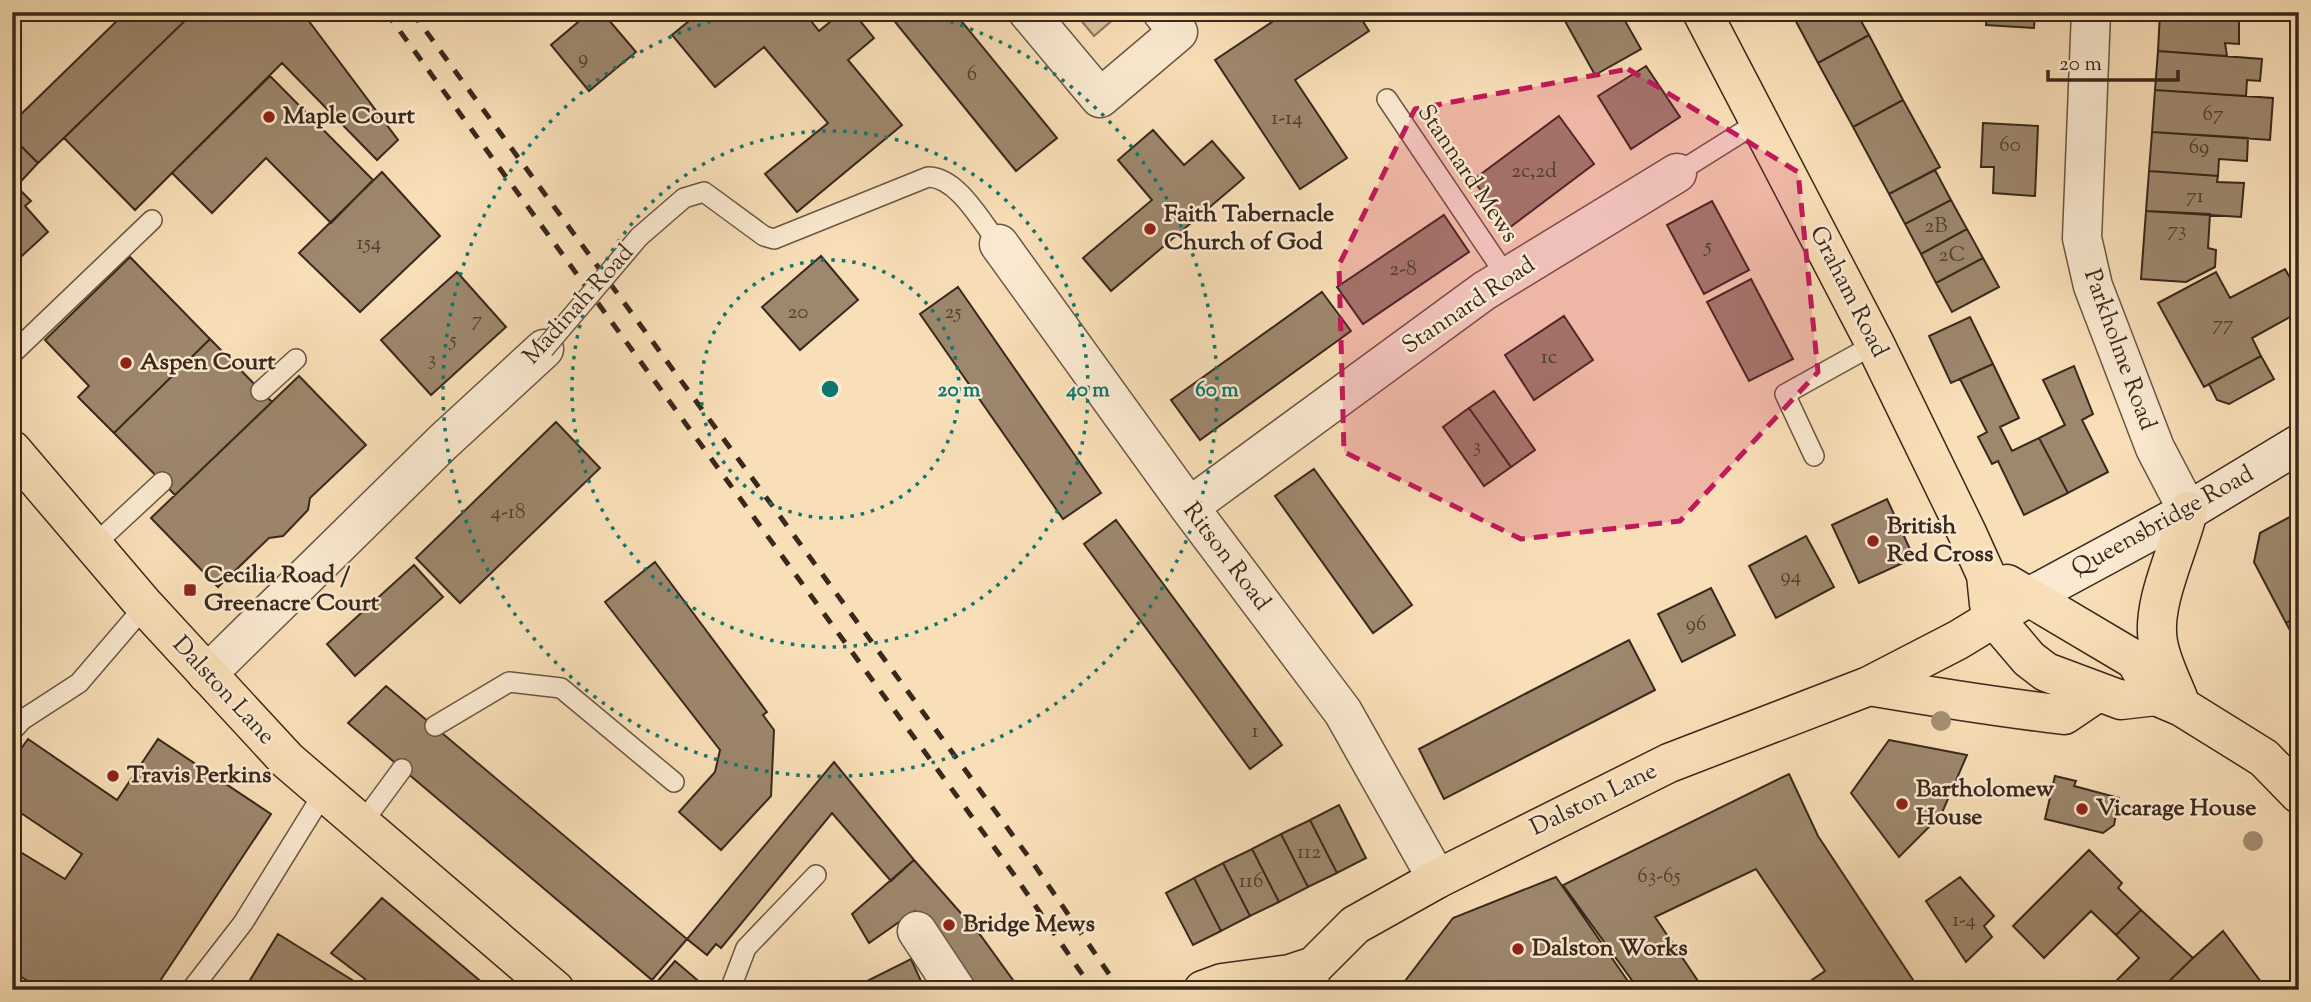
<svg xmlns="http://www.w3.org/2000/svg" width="2311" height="1002" font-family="'Sorts Mill Goudy',serif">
  <rect width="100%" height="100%" fill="#f9dfb8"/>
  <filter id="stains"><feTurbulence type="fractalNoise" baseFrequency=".00286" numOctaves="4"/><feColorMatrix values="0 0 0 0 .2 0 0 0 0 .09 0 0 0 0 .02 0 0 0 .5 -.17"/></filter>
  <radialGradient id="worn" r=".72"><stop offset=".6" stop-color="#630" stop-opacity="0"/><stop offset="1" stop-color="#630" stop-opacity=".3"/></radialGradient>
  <path fill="#d8c09d" stroke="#88745c" stroke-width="2" d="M 1074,12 L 1122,12 L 1094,36 Z"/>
  <path fill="#9d876d" stroke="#39281c" stroke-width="2" d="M 126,12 L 194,12 L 38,163 L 12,137 L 12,123 Z
    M 194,12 L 302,12 L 398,140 L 377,160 L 282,63 L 135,210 L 64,138 Z
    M 590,12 L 602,12 L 636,52 L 589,91 L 551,45 Z
    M 700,12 L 804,12 L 819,31 L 842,12 L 853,12 L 874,38 L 848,60 L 902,125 L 797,212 L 765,174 L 828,123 L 764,47 L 715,87 L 672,35 Z
    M 887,12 L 954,12 L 1057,138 L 1016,171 Z
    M 1287,12 L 1357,12 L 1369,31 L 1295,80 L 1347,158 L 1300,189 L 1215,60 Z
    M 1560,12 L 1620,12 L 1641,49 L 1595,75 Z
    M 1791,12 L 1876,12 L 1861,21 L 1869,35 L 1818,63 Z
    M 1987,12 L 2035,12 L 2034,28 L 1986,25 Z
    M 2160,12 L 2239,12 L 2239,44 L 2225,43 L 2227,56 L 2158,51 Z
    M 1869,35 L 1903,100 L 1853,127 L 1818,63 Z
    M 2158,51 L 2262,59 L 2260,81 L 2247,80 L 2246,96 L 2155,90 Z
    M 1646,66 L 1680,117 L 1631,149 L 1598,96 Z
    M 270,76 L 373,180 L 331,223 L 266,158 L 212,213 L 172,173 Z
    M 2155,90 L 2273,98 L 2270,140 L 2152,132 Z
    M 1903,100 L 1940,167 L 1889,194 L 1853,127 Z
    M 1559,116 L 1594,164 L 1509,228 L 1473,180 Z
    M 1983,123 L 2038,126 L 2035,196 L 1993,193 L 1994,167 L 1981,167 Z
    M 1153,130 L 1184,165 L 1212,141 L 1244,178 L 1111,291 L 1083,258 L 1152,200 L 1118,160 Z
    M 2152,132 L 2248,138 L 2247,161 L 2219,159 L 2218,176 L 2149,171 Z
    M 20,145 L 38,163 L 12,191 L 12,152 Z
    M 1935,170 L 1951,200 L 1905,224 L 1889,194 Z
    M 2149,171 L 2218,176 L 2217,182 L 2244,183 L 2241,217 L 2146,211 Z
    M 382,172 L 440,236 L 360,312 L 299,253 Z
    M 17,187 L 31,201 L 25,206 L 48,232 L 12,265 L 12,191 Z
    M 1951,200 L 1967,229 L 1921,254 L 1905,224 Z
    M 1712,201 L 1749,270 L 1704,294 L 1667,225 Z
    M 2146,211 L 2210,214 L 2208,248 L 2216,250 L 2215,267 L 2186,282 L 2141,279 Z
    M 1444,215 L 1469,252 L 1363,324 L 1337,287 Z
    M 1967,229 L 1983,258 L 1936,283 L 1921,254 Z
    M 821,256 L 858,300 L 800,350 L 762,307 Z
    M 130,257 L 210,339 L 114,433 L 78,397 L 89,386 L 45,340 Z
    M 1983,258 L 1999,287 L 1952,312 L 1936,283 Z
    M 2285,269 L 2299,294 L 2299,312 L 2252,338 L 2261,356 L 2204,387 L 2158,303 L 2216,272 L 2230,298 Z
    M 457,272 L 506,327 L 431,395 L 381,340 Z
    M 1751,279 L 1793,359 L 1749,381 L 1707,302 Z
    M 958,287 L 1101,493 L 1063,519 L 920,314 Z
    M 1322,292 L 1351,331 L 1200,440 L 1171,400 Z
    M 1564,316 L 1593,360 L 1534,400 L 1505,355 Z
    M 1970,317 L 1993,364 L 1951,383 L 1929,336 Z
    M 210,339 L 272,402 L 175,495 L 114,433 Z
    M 2261,356 L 2274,379 L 2229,404 L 2217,400 L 2209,384 Z
    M 1993,364 L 2019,418 L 2000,427 L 2012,451 L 2039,438 L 2068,493 L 2024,515 L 1998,461 L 1992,464 L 1978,437 L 1987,432 L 1960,379 Z
    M 2074,366 L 2093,414 L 2082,420 L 2108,472 L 2068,493 L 2039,438 L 2065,425 L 2043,380 Z
    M 299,376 L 366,445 L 310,498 L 308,510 L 283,536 L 269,538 L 218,587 L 151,518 Z
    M 1494,391 L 1535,450 L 1511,467 L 1469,408 Z
    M 1469,408 L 1511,467 L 1484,486 L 1443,427 Z
    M 556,422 L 600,468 L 460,603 L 416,558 Z
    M 1314,469 L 1412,605 L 1373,633 L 1275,496 Z
    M 1887,499 L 1914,558 L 1859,583 L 1832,525 Z
    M 2299,512 L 2299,616 L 2286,623 L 2254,562 L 2260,533 Z
    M 1116,520 L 1282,745 L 1250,769 L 1084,544 Z
    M 1806,536 L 1834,587 L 1776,618 L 1749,566 Z
    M 655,562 L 767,712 L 763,715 L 774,730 L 771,796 L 721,850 L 679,812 L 715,772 L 720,750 L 605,602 Z
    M 414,565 L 443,597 L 355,676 L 327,644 Z
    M 1711,588 L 1735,635 L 1682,662 L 1658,614 Z
    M 2299,616 L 2299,647 L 2286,623 Z
    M 1629,640 L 1655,690 L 1444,799 L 1419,749 Z
    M 386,686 L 687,939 L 652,980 L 348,723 Z
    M 28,739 L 117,800 L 158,739 L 271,814 L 154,990 L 42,990 L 12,971 L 12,847 L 65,879 L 82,854 L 12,807 L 12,761 Z
    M 1889,740 L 1967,755 L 1941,815 L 1899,857 L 1851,793 Z
    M 834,762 L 914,860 L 891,881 L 832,813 L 721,948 L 716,944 L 707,955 L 687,939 Z
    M 1789,774 L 1818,836 L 1919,989 L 1797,990 L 1825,971 L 1756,869 L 1655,917 L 1704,990 L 1639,990 L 1563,885 Z
    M 2055,776 L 2076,781 L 2074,786 L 2119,798 L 2114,825 L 2103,833 L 2045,819 Z
    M 1339,805 L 1366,858 L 1337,873 L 1310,820 Z
    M 1310,820 L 1337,873 L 1308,887 L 1281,834 Z
    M 1281,834 L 1308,887 L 1279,902 L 1252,849 Z
    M 1252,849 L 1279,902 L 1250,916 L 1223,863 Z
    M 2089,850 L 2122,883 L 2118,888 L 2141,910 L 2116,935 L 2091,911 L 2044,958 L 2013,926 Z
    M 914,860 L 981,936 L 1018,987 L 973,990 L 915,911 L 869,943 L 852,914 Z
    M 1223,863 L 1250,916 L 1221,931 L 1194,878 Z
    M 1556,877 L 1634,990 L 1407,990 L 1405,981 L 1453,918 Z
    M 1960,877 L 1994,916 L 1984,926 L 1992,937 L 1966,962 L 1926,901 Z
    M 1194,878 L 1221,931 L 1193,945 L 1166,893 Z
    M 382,898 L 491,990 L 359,990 L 365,979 L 331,953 Z
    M 2141,910 L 2193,958 L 2160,990 L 2107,990 L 2139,958 L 2116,935 Z
    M 2223,931 L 2267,990 L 2160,990 L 2193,958 Z
    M 278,934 L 352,980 L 342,990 L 244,990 Z
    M 911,959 L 925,990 L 863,990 L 861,984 Z
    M 675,961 L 709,990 L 650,990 Z"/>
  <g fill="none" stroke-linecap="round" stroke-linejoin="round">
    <g stroke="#695643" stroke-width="22">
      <path id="lane" d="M 1387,99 L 1507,277
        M 1677,173 L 1760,121
        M 639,237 L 684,198 L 704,192 L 764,236 L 774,239 L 928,177 C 958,177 982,223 999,244
        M 12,354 L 152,220
        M 261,391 L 296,359
        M 1814,456 L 1785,394 L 1875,344
        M 93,546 L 162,482
        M 435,726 L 509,682 L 561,688 L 674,782
        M 12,731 L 22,720 L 79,683 L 145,606
        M 360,826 L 402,769
        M 1314,966 L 1322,990
        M 191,990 L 243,923 L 323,794
        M 730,990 L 746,948 L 816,875"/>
    </g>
    <g stroke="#695643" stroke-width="41">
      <path id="street" d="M 1028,12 L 1100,98 L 1178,32 L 1162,12
        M 2091,12 L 2082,238 L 2093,286 L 2155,448 L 2188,511
        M 999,244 L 1189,507 L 1343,712 L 1437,879
        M 1189,507 L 1484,291 L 1677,173
        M 207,674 L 443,442 L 544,349
        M 917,931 L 956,990"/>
    </g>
    <g stroke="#39281c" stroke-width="41">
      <path id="secondary" d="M 2027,598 L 2188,511 L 2299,444"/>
    </g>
    <g stroke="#39281c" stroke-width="41">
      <path id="primary" d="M 1702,12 L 1875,344 L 1967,533 L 1986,575 L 1989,604 L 1994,618 L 2029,659 L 2046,672 L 2121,700 L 2156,696 L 2182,707 L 2264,758 L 2299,794
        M 12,450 L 145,606 L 287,760 L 555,990
        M 2007,584 L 2135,660 L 2156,696
        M 1869,686 C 1934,697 1998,707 2064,715 L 2098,692
        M 2180,703 C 2173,684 2161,662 2158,642 C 2151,603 2179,550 2188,511
        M 1203,990 L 1222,983 L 1290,974 L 1314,966 L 1355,925 L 1437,879 L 1669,763 L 1869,686 L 1958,640 L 2027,598"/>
    </g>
    <use href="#lane" stroke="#fbead1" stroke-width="19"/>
    <use href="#street" stroke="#fbead1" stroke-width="38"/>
    <use href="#secondary" stroke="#fbead1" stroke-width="38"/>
    <use href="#primary" stroke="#f9dfb8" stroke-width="38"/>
    <path stroke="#39281c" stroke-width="5" stroke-dasharray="12 12" stroke-linecap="butt" d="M 386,12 L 1015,876 L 1093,990
      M 412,12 L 1033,863 L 1120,990"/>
    <g stroke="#695643" stroke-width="22" stroke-linecap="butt">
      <path id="lane-bridge" d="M 544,349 L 639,237"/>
    </g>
    <use href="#lane-bridge" stroke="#fbead1" stroke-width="19"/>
  </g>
  <g fill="#a58f74">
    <circle cx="1941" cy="721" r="10"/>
    <circle cx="2253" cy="841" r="10"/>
  </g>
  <path fill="#c2185b" fill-opacity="0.2" stroke="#c2185b" stroke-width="5" stroke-dasharray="14 9" stroke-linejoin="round" d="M 1628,69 L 1798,172 L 1818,372 L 1680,521 L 1521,539 L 1344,452 L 1339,265 L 1415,109 Z"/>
  <g fill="none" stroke="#0f766e" stroke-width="3.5" stroke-dasharray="3.5 7">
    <circle cx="830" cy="389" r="129"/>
    <circle cx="830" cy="389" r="258"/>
    <path d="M920 13A387 387 0 1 1 740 13"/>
  </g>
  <g fill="#8f2418" stroke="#fbead1" stroke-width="2.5">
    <circle cx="269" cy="117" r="7"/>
    <circle cx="1150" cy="229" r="7"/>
    <circle cx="126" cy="363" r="7"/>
    <circle cx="1873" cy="541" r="7"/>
    <rect x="183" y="583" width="14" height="14" rx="3.5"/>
    <circle cx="113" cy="776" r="7"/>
    <circle cx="1902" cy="804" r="7"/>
    <circle cx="2082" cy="809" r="7"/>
    <circle cx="949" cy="925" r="7"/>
    <circle cx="1518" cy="949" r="7"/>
  </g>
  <g text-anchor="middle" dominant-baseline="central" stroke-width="5" stroke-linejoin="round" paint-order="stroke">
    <g font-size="21" fill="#524030">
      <text x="583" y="59">9</text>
      <text x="972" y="75">6</text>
      <text x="2213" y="115">67</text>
      <text x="1287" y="119">1-14</text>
      <text x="2010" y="146">60</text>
      <text x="2199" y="148">69</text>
      <text x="1534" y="172">2c,2d</text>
      <text x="2195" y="197">71</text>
      <text x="1936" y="227">2B</text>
      <text x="2177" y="231">73</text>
      <text x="369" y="244">154</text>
      <text x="1708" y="247">5</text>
      <text x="1952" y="256">2C</text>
      <text x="1403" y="270">2-8</text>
      <text x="798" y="313">20</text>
      <text x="953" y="313">25</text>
      <text x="477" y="321">7</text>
      <text x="2223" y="325">77</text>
      <text x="453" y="341">5</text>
      <text x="1549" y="358">1c</text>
      <text x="432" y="360">3</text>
      <text x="1477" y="447">3</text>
      <text x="508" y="513">4-18</text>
      <text x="1791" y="577">94</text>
      <text x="1696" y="625">96</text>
      <text x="1255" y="732">1</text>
      <text x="1309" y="853">112</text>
      <text x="1659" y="877">63-65</text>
      <text x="1251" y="882">116</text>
      <text x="1964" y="921">1-4</text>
    </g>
    <g font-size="24" font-weight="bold" fill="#39281c" stroke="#fbead1" text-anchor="start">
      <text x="283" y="117">Maple Court</text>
      <text x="1164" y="215">Faith Tabernacle<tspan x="1164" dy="28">Church of God</tspan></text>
      <text x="140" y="363">Aspen Court</text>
      <text x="1887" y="527">British<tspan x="1887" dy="28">Red Cross</tspan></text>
      <text x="204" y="576">Cecilia Road /<tspan x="204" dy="28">Greenacre Court</tspan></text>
      <text x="127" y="776">Travis Perkins</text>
      <text x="1916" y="790">Bartholomew<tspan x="1916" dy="28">House</tspan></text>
      <text x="2096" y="809">Vicarage House</text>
      <text x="963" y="925">Bridge Mews</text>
      <text x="1532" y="949">Dalston Works</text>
    </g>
    <g font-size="24" fill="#39281c" stroke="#fbead1">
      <text transform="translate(1467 174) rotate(56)">Stannard Mews</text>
      <text transform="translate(1848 292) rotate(63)">Graham Road</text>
      <text transform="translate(579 305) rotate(-48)">Madinah Road</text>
      <text transform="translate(1469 306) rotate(-34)">Stannard Road</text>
      <text transform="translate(2119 350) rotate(70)">Parkholme Road</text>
      <text transform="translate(2163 522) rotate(-29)">Queensbridge Road</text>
      <text transform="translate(1226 557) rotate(53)">Ritson Road</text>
      <text transform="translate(223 691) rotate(47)">Dalston Lane</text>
      <text transform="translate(1594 800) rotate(-26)">Dalston Lane</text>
    </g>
  </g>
  <circle cx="830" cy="389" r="10" fill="#0f766e" stroke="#fbead1" stroke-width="3.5"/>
  <g font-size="21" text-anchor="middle" font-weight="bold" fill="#0f766e" stroke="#fbead1" stroke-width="5" stroke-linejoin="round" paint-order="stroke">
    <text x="959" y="396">20 m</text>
    <text x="1088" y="396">40 m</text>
    <text x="1217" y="396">60 m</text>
  </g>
  <rect width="2311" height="1002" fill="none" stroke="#f9dfb8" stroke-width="42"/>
  <rect x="14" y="14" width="2283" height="974" fill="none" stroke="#39281c" stroke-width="3.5"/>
  <rect x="21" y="21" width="2269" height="960" fill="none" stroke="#39281c" stroke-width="2"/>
  <path d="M2048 70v10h130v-10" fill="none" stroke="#39281c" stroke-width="3.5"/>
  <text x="2059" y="70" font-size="21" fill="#39281c" stroke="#fbead1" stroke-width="5" paint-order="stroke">20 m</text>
  <rect width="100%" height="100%" filter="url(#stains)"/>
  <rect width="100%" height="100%" fill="url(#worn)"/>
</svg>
